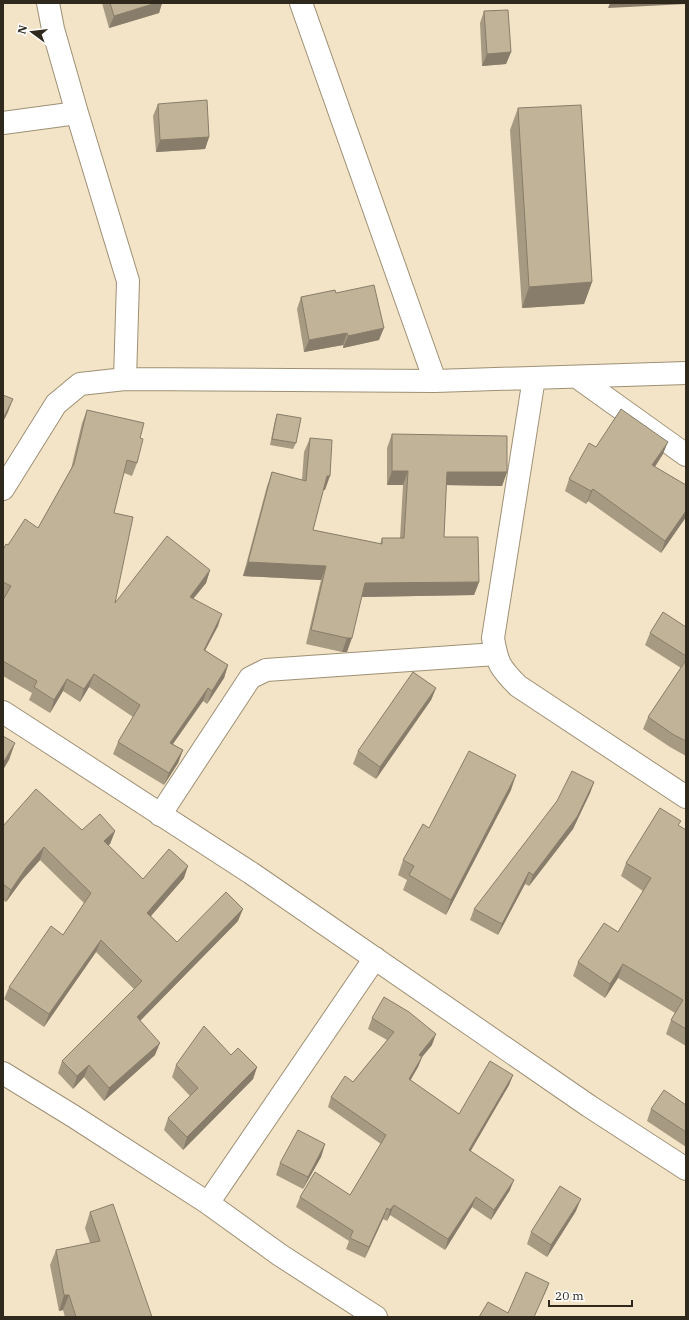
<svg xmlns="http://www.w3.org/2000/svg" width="689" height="1320" font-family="'IBM Plex Serif',serif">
  <rect width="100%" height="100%" fill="#f3e4c7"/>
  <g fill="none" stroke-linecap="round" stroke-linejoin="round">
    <g stroke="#9e9075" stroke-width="24">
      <path id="minor" d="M 48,3 L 53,29 L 77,113 L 128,281 L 125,379
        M 301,3 L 435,381
        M 3,123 L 77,113
        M 577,377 L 686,455
        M 534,378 L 493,638 C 497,663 500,668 518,686 L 686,797
        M 3,489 L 56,404 L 80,384 L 125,379 L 435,381 L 686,373
        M 3,712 L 251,873 L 589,1106 L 686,1169
        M 160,815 L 250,678 L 266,670 L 496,654
        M 3,1073 L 73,1116 L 208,1203 L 280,1255 L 376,1317
        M 208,1203 L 375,958"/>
    </g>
    <use href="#minor" stroke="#fff" stroke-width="22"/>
  </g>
  <path fill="#a69a82" d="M 102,3 L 162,3 L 159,13 L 109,28 Z
    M 484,11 L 511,52 L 506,64 L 482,66 L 480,23 Z
    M 158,104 L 209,137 L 205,149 L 156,152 L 153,116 Z
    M 518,108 L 592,282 L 584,304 L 522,308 L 510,130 Z
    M 336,293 L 379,340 L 343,348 L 343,345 L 304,352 L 297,309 L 301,297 Z
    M 87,410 L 140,438 L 137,463 L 132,476 L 124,473 L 114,513 L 115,603 L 210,570 L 206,583 L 193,599 L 218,626 L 205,650 L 228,665 L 224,678 L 207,704 L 203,701 L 173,744 L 183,750 L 178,763 L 164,785 L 113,754 L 118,742 L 133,717 L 89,687 L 80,702 L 63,691 L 50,713 L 29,700 L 32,693 L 3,676 L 3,600 L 4,598 L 3,597 L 3,550 L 8,545 L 38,528 L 71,469 L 82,423 Z
    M 277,414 L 296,443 L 293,449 L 270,445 L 275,420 Z
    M 392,434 L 507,472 L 502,486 L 446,485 L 444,537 L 479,582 L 474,595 L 361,597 L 347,652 L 342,652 L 306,644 L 321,580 L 243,576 L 267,486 L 272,472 L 302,480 L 304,452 L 310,438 L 325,490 L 323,490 L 313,530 L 380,544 L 382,538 L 400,538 L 403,485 L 387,485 L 387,448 Z
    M 596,447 L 663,454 L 655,467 L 686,485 L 686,517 L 661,553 L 588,501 L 586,504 L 565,491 L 569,479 Z
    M 686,627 L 686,756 L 670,747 L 643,729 L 648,717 L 681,668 L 645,645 L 650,633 Z
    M 436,688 L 431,700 L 376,779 L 353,764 L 358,751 Z
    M 594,782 L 590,793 L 573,829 L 529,886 L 525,884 L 498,935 L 470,920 L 474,909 Z
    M 511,790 L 446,915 L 403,890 L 407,880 L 398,875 L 403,860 L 429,828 Z
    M 3,826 L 82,830 L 115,831 L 110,844 L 108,845 L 143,879 L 184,878 L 151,916 L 177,942 L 238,921 L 140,1021 L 155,1055 L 104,1101 L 84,1077 L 73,1089 L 58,1073 L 62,1061 L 134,989 L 96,952 L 44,1027 L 4,999 L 9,987 L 63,935 L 84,903 L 40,860 L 22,880 L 6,902 L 3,900 Z
    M 679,826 L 686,830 L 686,1046 L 666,1034 L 671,1020 L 675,1013 L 618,978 L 605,998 L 573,976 L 578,962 L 618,932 L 643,891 L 621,876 L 626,863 Z
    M 372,1018 L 432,1045 L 422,1057 L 418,1067 L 410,1080 L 459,1114 L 513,1075 L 509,1085 L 470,1151 L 510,1190 L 491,1220 L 472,1207 L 445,1250 L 390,1215 L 387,1221 L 383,1219 L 365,1258 L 346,1249 L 349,1241 L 296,1207 L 300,1197 L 350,1195 L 381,1144 L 328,1107 L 331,1097 L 353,1082 L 387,1040 L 368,1029 Z
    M 231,1055 L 257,1067 L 253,1079 L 183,1150 L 164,1130 L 168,1118 L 190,1096 L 172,1077 L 176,1065 Z
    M 686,1105 L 686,1147 L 647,1121 L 651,1109 Z
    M 325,1144 L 321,1157 L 303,1189 L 276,1175 L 280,1163 Z
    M 576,1211 L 547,1257 L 527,1244 L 531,1232 Z
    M 90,1212 L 152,1317 L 65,1317 L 63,1310 L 59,1311 L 50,1265 L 56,1250 L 90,1243 L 85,1228 Z"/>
  <path fill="#877d6a" d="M 156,3 L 162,3 L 159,13 L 109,28 L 114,16 Z
    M 610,3 L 686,3 L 686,4 L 608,8 Z
    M 511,52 L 506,64 L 482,66 L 487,54 Z
    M 209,137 L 205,149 L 156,152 L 160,140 Z
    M 592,282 L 584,304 L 522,308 L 529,287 Z
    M 384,328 L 379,340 L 343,348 L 348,336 Z
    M 347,333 L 343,345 L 304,352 L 309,340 Z
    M 13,399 L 8,412 L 3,422 L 3,419 Z
    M 668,442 L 663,454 L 648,477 L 652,465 Z
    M 392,471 L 408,471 L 403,485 L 387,485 Z
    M 447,472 L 507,472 L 502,486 L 442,485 Z
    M 327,476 L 330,476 L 325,490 L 322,490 Z
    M 593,489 L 588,501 L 586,504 L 591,491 Z
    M 686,511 L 686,517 L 684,520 L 661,553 L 665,541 Z
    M 248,562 L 326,566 L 321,580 L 243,576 Z
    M 210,570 L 206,583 L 185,609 L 190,597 Z
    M 479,582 L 474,595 L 360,597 L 365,583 Z
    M 222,614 L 218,626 L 199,662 L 204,650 Z
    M 347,638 L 352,638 L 347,652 L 342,652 Z
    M 228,665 L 224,678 L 207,704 L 212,691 Z
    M 94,674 L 89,687 L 80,702 L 84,689 Z
    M 67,679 L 63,691 L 50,713 L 54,700 Z
    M 208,688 L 203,701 L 165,755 L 170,743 Z
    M 436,688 L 431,700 L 376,779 L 380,767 Z
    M 15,743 L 9,760 L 3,770 L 3,763 Z
    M 183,750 L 178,763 L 164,785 L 169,773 Z
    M 516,775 L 511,790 L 446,915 L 451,900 Z
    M 594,782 L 590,793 L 573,829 L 529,886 L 533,875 Z
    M 115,831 L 110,844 L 99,853 L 104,841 Z
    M 44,847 L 40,860 L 22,880 L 6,902 L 11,890 L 26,868 Z
    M 188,866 L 184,878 L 143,925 L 147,913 Z
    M 529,872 L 525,884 L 498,935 L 502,924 Z
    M 243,909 L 238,921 L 132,1029 L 137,1017 Z
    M 101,940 L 96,952 L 44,1027 L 49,1014 Z
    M 623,964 L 618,978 L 605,998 L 610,984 Z
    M 436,1034 L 432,1045 L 422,1057 L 418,1067 L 405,1090 L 419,1055 Z
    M 160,1043 L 155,1055 L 104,1101 L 109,1088 Z
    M 89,1065 L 84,1077 L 73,1089 L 77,1076 Z
    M 257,1067 L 253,1079 L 183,1150 L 187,1137 Z
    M 513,1075 L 509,1085 L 465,1161 L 469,1150 Z
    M 325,1144 L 321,1157 L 303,1189 L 308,1177 Z
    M 514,1180 L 510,1190 L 491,1220 L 494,1210 Z
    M 476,1197 L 472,1207 L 445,1250 L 448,1239 Z
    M 581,1199 L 576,1211 L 547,1257 L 551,1245 Z
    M 394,1205 L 390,1215 L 387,1221 L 390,1210 Z
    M 387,1208 L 383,1219 L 365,1258 L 369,1247 Z
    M 549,1283 L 547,1289 L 534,1317 Z
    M 64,1295 L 69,1295 L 63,1310 L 59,1311 Z"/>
  <path fill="#c1b397" stroke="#877d6a" d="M 110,3 L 156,3 L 114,16 Z
    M 508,10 L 511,52 L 487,54 L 484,11 Z
    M 207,100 L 209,137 L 160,140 L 158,104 Z
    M 581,105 L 592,282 L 529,287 L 518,108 Z
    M 374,285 L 384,328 L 348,336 L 347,333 L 309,340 L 301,297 L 335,290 L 336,293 Z
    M 3,395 L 13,399 L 3,419 Z
    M 621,409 L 668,442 L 652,465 L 686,485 L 686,511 L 665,541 L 593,489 L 591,491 L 569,479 L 589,443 L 596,447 Z
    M 87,410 L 144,423 L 140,438 L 143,439 L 137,463 L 127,460 L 114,513 L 133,517 L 115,603 L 167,536 L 210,570 L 190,597 L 222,614 L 204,650 L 228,665 L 212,691 L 208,688 L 170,743 L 183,750 L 169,773 L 118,742 L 140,705 L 94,674 L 84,689 L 67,679 L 54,700 L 34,687 L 37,681 L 3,661 L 3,600 L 11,586 L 3,582 L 3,550 L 6,544 L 8,545 L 25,519 L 38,528 L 74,464 Z
    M 277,414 L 301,418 L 296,443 L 272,439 Z
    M 392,434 L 507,436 L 507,472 L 447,472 L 444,537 L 478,537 L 479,582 L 365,583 L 352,638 L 347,638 L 311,630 L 326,566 L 248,562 L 272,472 L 306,481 L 310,438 L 332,440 L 330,476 L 327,476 L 313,530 L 382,544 L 382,538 L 404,538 L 408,471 L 392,471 Z
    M 663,612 L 686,627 L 686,656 L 650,633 Z
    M 686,660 L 686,741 L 674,735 L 648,717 Z
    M 413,672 L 436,688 L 380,767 L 358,751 Z
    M 3,736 L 15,743 L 3,763 Z
    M 469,751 L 516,775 L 451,900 L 409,875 L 414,866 L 403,860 L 423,824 L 429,828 Z
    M 572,771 L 594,782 L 577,817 L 533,875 L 529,872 L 502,924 L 474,909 L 557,801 Z
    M 36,789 L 82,830 L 100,814 L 115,831 L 104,841 L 143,879 L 169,849 L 188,866 L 147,913 L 177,942 L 226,892 L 243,909 L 137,1017 L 160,1043 L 109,1088 L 89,1065 L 77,1076 L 62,1061 L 142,981 L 101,940 L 49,1014 L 9,987 L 51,926 L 63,935 L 91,893 L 44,847 L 26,868 L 11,890 L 3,884 L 3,826 Z
    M 660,808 L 681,821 L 678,825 L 686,830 L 686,1029 L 671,1020 L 683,1000 L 623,964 L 610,984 L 578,962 L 604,923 L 618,932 L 651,878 L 626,863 Z
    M 384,997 L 409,1012 L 436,1034 L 419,1055 L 422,1057 L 409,1079 L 459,1114 L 490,1061 L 513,1075 L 469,1150 L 514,1180 L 494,1210 L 476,1197 L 448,1239 L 394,1205 L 390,1210 L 387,1208 L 369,1247 L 350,1238 L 353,1231 L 300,1197 L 315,1172 L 350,1195 L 386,1135 L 331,1097 L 345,1076 L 353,1082 L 394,1032 L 372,1018 Z
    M 204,1026 L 231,1055 L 238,1048 L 257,1067 L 187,1137 L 168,1118 L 198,1088 L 176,1065 Z
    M 664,1090 L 686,1105 L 686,1132 L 651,1109 Z
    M 298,1130 L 325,1144 L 308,1177 L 280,1163 Z
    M 560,1186 L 581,1199 L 551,1245 L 531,1232 Z
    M 113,1204 L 152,1317 L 76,1317 L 69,1295 L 64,1295 L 56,1250 L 100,1241 L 90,1212 Z
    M 526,1272 L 549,1283 L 534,1317 L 479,1317 L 488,1302 L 508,1313 Z"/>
  <rect width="689" height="1320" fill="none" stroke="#2e281d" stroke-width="8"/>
  <g transform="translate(32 32) rotate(285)" stroke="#ffffff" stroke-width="3" paint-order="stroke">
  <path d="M0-3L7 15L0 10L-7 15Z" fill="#2e281d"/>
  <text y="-6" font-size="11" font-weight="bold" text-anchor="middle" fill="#2e281d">N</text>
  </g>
  <path d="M549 1300v6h83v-6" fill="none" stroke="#2e281d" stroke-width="2"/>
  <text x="555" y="1300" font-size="12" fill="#2e281d" stroke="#ffffff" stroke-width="3" paint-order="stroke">20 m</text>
</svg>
